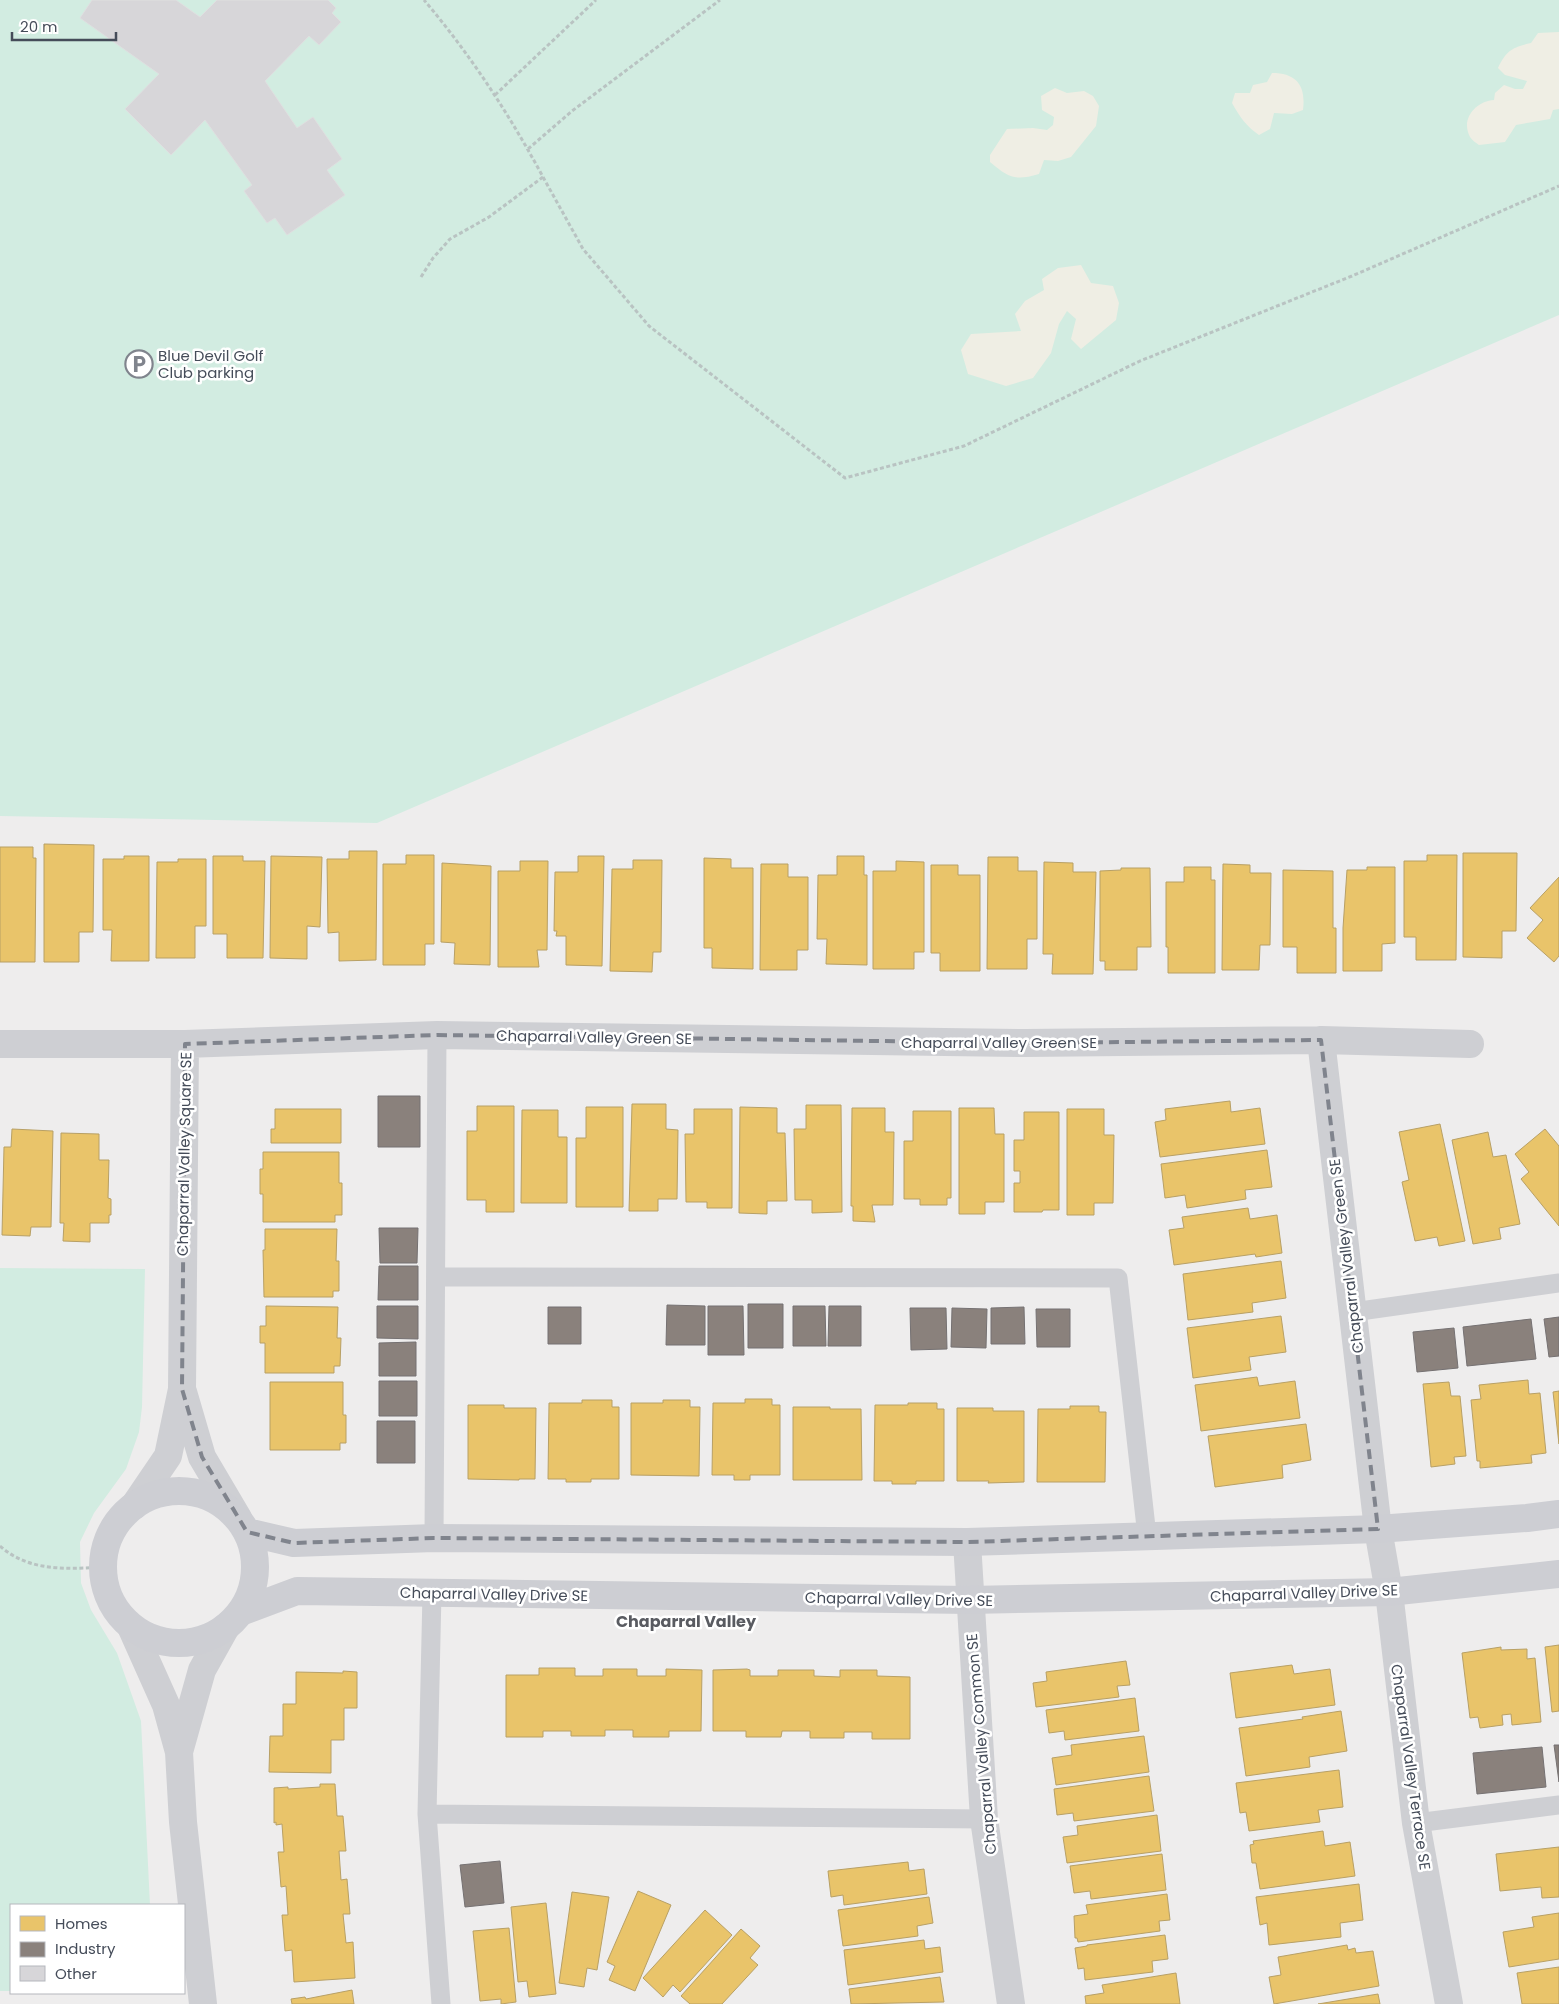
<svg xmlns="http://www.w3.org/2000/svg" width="1559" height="2004" font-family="Poppins,sans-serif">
  <rect width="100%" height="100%" fill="#eeeded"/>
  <path fill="#d2ece1" d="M 0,0 L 1559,0 L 1559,315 L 377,823 L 0,816 Z
    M 0,1268 L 145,1269 L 142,1407 L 139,1432 L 126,1469 L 94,1513 L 80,1542 L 81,1583 L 91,1610 L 117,1653 L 141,1721 L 150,1905 L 11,1905 L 11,1991 L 0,1991 Z"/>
  <path fill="#efeee4" d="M 1559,32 L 1559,109 L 1553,110 L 1550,119 L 1516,125 L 1505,142 L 1479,145 C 1476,143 1472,140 1470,137 C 1460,118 1477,101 1494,100 L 1495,93 L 1504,85 L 1515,89 L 1523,89 L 1527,81 L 1505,75 L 1498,68 C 1506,51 1512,47 1531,43 L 1538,33 Z
    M 1272,73 C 1297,73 1306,86 1303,110 L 1292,114 L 1274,113 L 1270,129 L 1259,135 C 1247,127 1239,116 1232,103 L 1235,93 L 1250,93 L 1253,85 L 1267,82 Z
    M 1055,88 L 1067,93 L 1084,91 L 1093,96 L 1099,106 L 1096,126 L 1071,157 L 1058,161 L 1044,160 L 1039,174 C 1015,181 1009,178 990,162 L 990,155 L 1007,129 L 1033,128 L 1047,130 L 1053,125 L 1054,117 L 1042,110 L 1041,96 Z
    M 1081,265 L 1091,283 L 1113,286 L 1119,303 L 1116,320 L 1081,349 L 1071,339 L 1076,319 L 1067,311 L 1059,324 L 1051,353 L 1033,378 L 1006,386 L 968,374 L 961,350 L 971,334 L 1021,331 L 1015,314 L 1025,301 L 1044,290 L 1042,279 L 1058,268 Z"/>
  <path fill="#e9c46a" stroke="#b8a065" d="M 44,844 L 94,845 L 93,932 L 79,932 L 79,962 L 44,962 Z
    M 0,847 L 33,847 L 33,858 L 36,858 L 35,962 L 0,962 Z
    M 349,851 L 377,851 L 376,960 L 339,961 L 339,932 L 328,933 L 327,859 L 349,859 Z
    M 1463,853 L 1517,853 L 1516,931 L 1502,931 L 1502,958 L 1463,957 Z
    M 406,855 L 434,855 L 434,944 L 425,944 L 425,965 L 383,965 L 383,864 L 406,864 Z
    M 1427,855 L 1457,855 L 1456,960 L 1416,960 L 1416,937 L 1404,937 L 1404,861 L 1427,861 Z
    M 124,856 L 149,856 L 149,961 L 111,961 L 112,930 L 103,930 L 103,859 L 124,859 Z
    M 213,856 L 243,856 L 243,861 L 265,861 L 263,958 L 227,958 L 227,934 L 213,934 Z
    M 271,856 L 322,857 L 320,927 L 307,926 L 307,959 L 270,958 Z
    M 578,856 L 604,856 L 602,966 L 566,965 L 566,936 L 556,936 L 557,931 L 554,931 L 555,872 L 578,872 Z
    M 837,856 L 864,856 L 864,875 L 867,875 L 867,965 L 826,964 L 827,939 L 817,939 L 818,875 L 837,875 Z
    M 988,857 L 1018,857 L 1018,871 L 1037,871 L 1037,939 L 1027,939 L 1027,969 L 987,969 Z
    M 704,858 L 731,859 L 731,868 L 753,868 L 753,969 L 712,968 L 712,948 L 704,948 Z
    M 178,859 L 206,859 L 206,926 L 195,926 L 195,958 L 156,958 L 157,862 L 178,862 Z
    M 633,860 L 662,860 L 661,952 L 653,952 L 652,972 L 610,971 L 612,869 L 633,869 Z
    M 520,861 L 548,861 L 547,950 L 537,950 L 539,967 L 498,967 L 498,871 L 520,871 Z
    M 896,861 L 924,862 L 924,952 L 914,952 L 914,969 L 873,969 L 873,871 L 896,871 Z
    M 1044,862 L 1073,863 L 1073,872 L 1096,872 L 1093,974 L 1052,974 L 1053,954 L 1043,954 Z
    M 442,863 L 491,866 L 490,965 L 454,964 L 455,943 L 441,942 Z
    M 761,864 L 788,864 L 788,877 L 808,877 L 808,950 L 797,950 L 797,970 L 760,970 Z
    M 1223,864 L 1250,865 L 1250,873 L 1271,873 L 1270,945 L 1260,945 L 1259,970 L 1222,970 Z
    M 931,865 L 958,865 L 958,875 L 980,875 L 980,971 L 940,971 L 940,953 L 931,953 Z
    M 1184,867 L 1211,867 L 1211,880 L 1215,880 L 1215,973 L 1168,973 L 1168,947 L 1166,947 L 1166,882 L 1184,882 Z
    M 1367,867 L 1395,867 L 1395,943 L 1382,944 L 1382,971 L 1343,971 L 1343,928 L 1347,870 L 1367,870 Z
    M 1121,868 L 1150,868 L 1151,947 L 1137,947 L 1137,970 L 1105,970 L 1105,961 L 1100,961 L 1100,871 L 1121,870 Z
    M 1283,870 L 1333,871 L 1333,928 L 1336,928 L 1336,973 L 1297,973 L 1297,947 L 1283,947 Z
    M 1559,877 L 1559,956 L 1554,962 L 1527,938 L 1543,920 L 1530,908 Z
    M 1230,1101 L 1231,1112 L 1260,1108 L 1265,1144 L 1160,1157 L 1155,1122 L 1166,1120 L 1165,1109 Z
    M 632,1104 L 666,1104 L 666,1129 L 678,1130 L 677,1199 L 658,1199 L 658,1211 L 629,1211 Z
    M 806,1105 L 841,1105 L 842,1212 L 812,1213 L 812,1200 L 795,1200 L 794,1129 L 806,1129 Z
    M 477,1106 L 514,1106 L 514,1212 L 486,1212 L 486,1200 L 467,1200 L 467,1131 L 477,1131 Z
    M 586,1107 L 623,1107 L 623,1207 L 576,1207 L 576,1138 L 586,1138 Z
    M 740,1107 L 777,1108 L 777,1133 L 785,1133 L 787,1201 L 767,1201 L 767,1214 L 739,1213 Z
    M 852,1108 L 885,1108 L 885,1132 L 894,1132 L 893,1205 L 872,1205 L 875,1222 L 853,1221 L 853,1206 L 851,1206 Z
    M 959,1108 L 994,1108 L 995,1134 L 1004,1134 L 1004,1202 L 985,1202 L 985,1214 L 959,1214 Z
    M 275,1109 L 341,1109 L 341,1143 L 271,1143 L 271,1129 L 275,1129 Z
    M 694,1109 L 732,1109 L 732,1208 L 707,1208 L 707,1202 L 686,1202 L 685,1134 L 694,1134 Z
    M 1067,1109 L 1104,1109 L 1104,1135 L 1114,1135 L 1113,1203 L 1094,1203 L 1094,1215 L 1067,1215 Z
    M 522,1110 L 558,1110 L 558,1137 L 567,1137 L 567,1203 L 521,1203 Z
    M 913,1111 L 951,1111 L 951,1198 L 947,1198 L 947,1205 L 920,1205 L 920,1199 L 904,1199 L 904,1141 L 913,1141 Z
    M 1024,1112 L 1059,1112 L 1059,1210 L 1043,1210 L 1042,1212 L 1014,1212 L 1014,1183 L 1020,1183 L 1020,1171 L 1014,1171 L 1014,1140 L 1024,1140 Z
    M 1440,1124 L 1465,1241 L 1439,1246 L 1437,1237 L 1415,1241 L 1402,1182 L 1409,1180 L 1399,1132 Z
    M 12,1129 L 53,1131 L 51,1227 L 31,1227 L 30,1236 L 2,1235 L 4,1147 L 11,1147 Z
    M 1545,1129 L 1559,1146 L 1559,1226 L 1521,1179 L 1529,1172 L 1515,1154 Z
    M 1488,1132 L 1493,1157 L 1506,1155 L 1520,1224 L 1499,1228 L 1501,1239 L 1473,1244 L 1452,1140 Z
    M 61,1133 L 99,1134 L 99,1160 L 109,1160 L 108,1198 L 111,1199 L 111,1215 L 109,1215 L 109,1223 L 90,1223 L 90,1242 L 63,1241 L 64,1223 L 60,1223 Z
    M 1267,1150 L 1272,1187 L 1245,1190 L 1246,1199 L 1187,1208 L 1185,1195 L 1165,1198 L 1161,1164 Z
    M 263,1152 L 339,1152 L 339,1183 L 342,1183 L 342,1215 L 335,1215 L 335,1222 L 263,1222 L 263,1194 L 260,1194 L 260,1169 L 263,1169 Z
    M 1248,1208 L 1250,1219 L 1277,1215 L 1282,1253 L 1256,1257 L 1255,1254 L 1174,1265 L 1169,1230 L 1184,1228 L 1182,1217 Z
    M 265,1229 L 337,1229 L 336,1261 L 339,1261 L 339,1291 L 333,1291 L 333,1297 L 264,1297 L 263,1250 L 265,1250 Z
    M 1281,1261 L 1286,1298 L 1252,1303 L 1253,1312 L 1188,1320 L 1183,1274 Z
    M 266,1306 L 338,1307 L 337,1338 L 341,1338 L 340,1366 L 334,1366 L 334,1373 L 265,1373 L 265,1343 L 260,1343 L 260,1326 L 266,1326 Z
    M 1281,1316 L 1286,1352 L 1249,1357 L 1251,1370 L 1193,1378 L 1187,1328 Z
    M 1257,1377 L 1259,1386 L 1295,1381 L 1300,1418 L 1201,1431 L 1195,1385 Z
    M 1528,1380 L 1529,1394 L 1540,1393 L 1546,1453 L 1531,1455 L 1532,1463 L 1480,1468 L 1480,1461 L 1477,1461 L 1471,1400 L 1481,1399 L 1479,1385 Z
    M 270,1382 L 343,1382 L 343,1415 L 346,1415 L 346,1443 L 340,1443 L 340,1450 L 270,1450 Z
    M 1449,1382 L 1451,1396 L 1460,1396 L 1466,1456 L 1454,1457 L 1455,1464 L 1431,1467 L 1423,1384 Z
    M 1559,1391 L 1559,1444 L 1553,1392 Z
    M 745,1399 L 772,1399 L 772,1405 L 780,1405 L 780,1475 L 750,1475 L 750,1480 L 734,1480 L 734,1475 L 712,1475 L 713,1403 L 745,1403 Z
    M 582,1400 L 612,1400 L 612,1407 L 619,1407 L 619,1479 L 591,1479 L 591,1482 L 566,1482 L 566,1479 L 548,1479 L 549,1403 L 582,1403 Z
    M 663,1400 L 690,1400 L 690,1407 L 700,1407 L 699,1476 L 631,1475 L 631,1403 L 663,1403 Z
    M 908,1403 L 937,1403 L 937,1409 L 944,1409 L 944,1481 L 916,1481 L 916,1484 L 892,1484 L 892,1481 L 874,1481 L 875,1405 L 908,1405 Z
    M 468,1405 L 504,1405 L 504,1408 L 536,1408 L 535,1479 L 519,1479 L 519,1480 L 468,1479 Z
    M 1070,1406 L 1099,1406 L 1099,1412 L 1106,1412 L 1105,1482 L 1037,1482 L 1038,1409 L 1070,1409 Z
    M 793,1407 L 830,1407 L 830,1409 L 861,1409 L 862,1480 L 793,1480 Z
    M 957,1408 L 993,1408 L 993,1411 L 1024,1411 L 1024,1482 L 988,1483 L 989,1481 L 957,1481 Z
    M 1306,1424 L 1311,1460 L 1282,1465 L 1283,1478 L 1215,1487 L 1208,1436 Z
    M 1559,1645 L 1559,1711 L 1552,1712 L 1545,1647 Z
    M 1501,1647 L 1501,1650 L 1527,1649 L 1527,1659 L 1535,1658 L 1541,1722 L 1512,1725 L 1511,1714 L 1502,1715 L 1503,1725 L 1480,1728 L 1478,1717 L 1470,1718 L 1462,1653 Z
    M 1126,1661 L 1130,1685 L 1117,1686 L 1119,1697 L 1036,1707 L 1033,1683 L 1047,1681 L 1046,1672 Z
    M 1292,1665 L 1294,1674 L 1330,1669 L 1335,1705 L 1236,1718 L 1230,1673 Z
    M 539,1668 L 575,1668 L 575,1676 L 603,1676 L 603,1669 L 637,1669 L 637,1676 L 666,1676 L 666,1669 L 702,1670 L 701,1731 L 669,1731 L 669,1737 L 633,1737 L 633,1730 L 605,1730 L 605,1736 L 571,1736 L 571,1731 L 543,1731 L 543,1737 L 506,1737 L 506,1675 L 539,1675 Z
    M 747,1669 L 750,1670 L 750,1676 L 778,1676 L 778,1670 L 814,1670 L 814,1676 L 840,1677 L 840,1670 L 877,1670 L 877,1676 L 910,1677 L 910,1739 L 872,1739 L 872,1732 L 844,1732 L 844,1738 L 810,1738 L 810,1731 L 782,1731 L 781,1737 L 746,1737 L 746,1731 L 713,1731 L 713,1670 Z
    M 343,1671 L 357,1672 L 357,1708 L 344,1708 L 344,1740 L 331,1740 L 331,1773 L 269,1772 L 270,1736 L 283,1736 L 283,1704 L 296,1704 L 296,1672 L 343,1673 Z
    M 1135,1698 L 1139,1731 L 1065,1740 L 1064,1731 L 1049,1733 L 1046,1710 Z
    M 1341,1711 L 1347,1751 L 1309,1757 L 1310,1767 L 1246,1776 L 1239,1728 L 1303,1719 L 1302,1717 Z
    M 1144,1736 L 1149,1772 L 1056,1785 L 1052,1758 L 1072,1755 L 1071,1745 Z
    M 1339,1770 L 1343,1807 L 1318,1810 L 1320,1822 L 1249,1831 L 1246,1812 L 1240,1813 L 1236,1783 Z
    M 1149,1776 L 1154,1811 L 1074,1821 L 1073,1813 L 1057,1815 L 1054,1789 Z
    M 320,1784 L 335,1784 L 337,1816 L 343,1816 L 346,1851 L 339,1851 L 341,1880 L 347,1879 L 350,1914 L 343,1914 L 346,1943 L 353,1942 L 355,1978 L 294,1982 L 292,1950 L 285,1951 L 282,1915 L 288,1915 L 286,1886 L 281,1887 L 278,1852 L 284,1852 L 282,1824 L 276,1825 L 276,1822 L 274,1823 L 274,1788 L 288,1787 L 288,1789 L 320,1787 Z
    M 1157,1815 L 1161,1851 L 1067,1863 L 1063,1837 L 1078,1835 L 1077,1826 Z
    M 1323,1831 L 1325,1846 L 1350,1842 L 1355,1876 L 1260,1889 L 1256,1863 L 1252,1863 L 1250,1845 L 1254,1844 L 1253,1841 Z
    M 1559,1847 L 1559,1897 L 1542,1898 L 1541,1887 L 1500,1891 L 1496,1854 Z
    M 1162,1854 L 1166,1890 L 1091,1899 L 1090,1891 L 1074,1893 L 1070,1866 Z
    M 908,1862 L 909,1871 L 924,1869 L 927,1894 L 844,1905 L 843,1895 L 831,1897 L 828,1871 Z
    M 1359,1884 L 1363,1920 L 1340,1923 L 1341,1937 L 1269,1945 L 1267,1923 L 1260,1925 L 1256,1897 Z
    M 638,1891 L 671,1905 L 635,1991 L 609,1980 L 615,1966 L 607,1962 Z
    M 572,1892 L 609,1897 L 597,1970 L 587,1968 L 584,1987 L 559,1983 Z
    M 1167,1894 L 1170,1920 L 1159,1921 L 1160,1931 L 1078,1942 L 1077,1938 L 1075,1938 L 1074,1916 L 1088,1914 L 1086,1905 Z
    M 929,1897 L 933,1923 L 917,1926 L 918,1936 L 843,1946 L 838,1910 Z
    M 546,1903 L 556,1994 L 529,1997 L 527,1981 L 518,1982 L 511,1907 Z
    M 705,1910 L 732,1935 L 680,1992 L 673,1985 L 663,1997 L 643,1978 Z
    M 1559,1913 L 1559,1959 L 1509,1967 L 1503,1932 L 1534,1927 L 1532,1917 Z
    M 509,1928 L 516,2002 L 501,2004 L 501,1999 L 480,2001 L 473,1931 Z
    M 741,1929 L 760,1946 L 750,1958 L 758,1965 L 722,2004 L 690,2004 L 681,1996 Z
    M 1165,1935 L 1168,1959 L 1152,1961 L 1153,1972 L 1085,1980 L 1084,1968 L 1078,1969 L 1075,1948 L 1087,1946 L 1087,1945 Z
    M 924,1940 L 925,1949 L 940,1947 L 943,1972 L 848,1985 L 844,1950 Z
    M 1347,1945 L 1348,1950 L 1355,1948 L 1356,1953 L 1373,1951 L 1379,1986 L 1274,2004 L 1269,1977 L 1281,1975 L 1278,1957 Z
    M 1559,1967 L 1559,2004 L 1522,2004 L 1517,1973 Z
    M 1176,1973 L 1180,2004 L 1086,2004 L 1085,1996 L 1104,1993 L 1102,1985 Z
    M 940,1977 L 944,2002 L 851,2004 L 849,1989 Z
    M 352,1990 L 354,2004 L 292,2004 L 291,1999 L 305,1997 L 306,1999 Z
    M 1378,1994 L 1380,2004 L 1318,2004 Z"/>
  <path fill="#8a817c" stroke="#757172" d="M 378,1096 L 420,1096 L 420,1147 L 378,1147 Z
    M 379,1228 L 418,1228 L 417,1263 L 380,1263 Z
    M 379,1266 L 418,1266 L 418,1300 L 378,1300 Z
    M 748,1304 L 783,1304 L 783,1348 L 748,1348 Z
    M 667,1305 L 705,1306 L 705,1345 L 666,1345 Z
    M 377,1306 L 418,1306 L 418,1339 L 377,1338 Z
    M 708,1306 L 743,1306 L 744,1355 L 708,1355 Z
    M 793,1306 L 825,1306 L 826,1346 L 793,1346 Z
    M 829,1306 L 861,1306 L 861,1346 L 828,1346 Z
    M 548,1307 L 581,1307 L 581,1344 L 548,1344 Z
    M 1024,1307 L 1025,1344 L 991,1344 L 991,1308 Z
    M 910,1308 L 946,1308 L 947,1349 L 911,1350 Z
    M 952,1308 L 987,1309 L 986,1348 L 951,1347 Z
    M 1036,1309 L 1070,1309 L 1070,1347 L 1037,1347 Z
    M 1559,1317 L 1559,1356 L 1549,1357 L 1544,1319 Z
    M 1531,1319 L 1536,1359 L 1467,1366 L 1463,1327 Z
    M 1454,1328 L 1458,1368 L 1417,1372 L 1413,1332 Z
    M 416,1342 L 416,1376 L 379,1376 L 379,1343 Z
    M 379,1381 L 417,1381 L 417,1416 L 379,1416 Z
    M 377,1421 L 415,1421 L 415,1463 L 377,1463 Z
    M 1554,1745 L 1559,1745 L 1559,1782 Z
    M 1542,1747 L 1546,1787 L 1477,1794 L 1473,1753 Z
    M 500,1861 L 504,1903 L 465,1907 L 460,1865 Z"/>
  <path fill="#d7d6d9" stroke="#dfdfe0" d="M 92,0 L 176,0 L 200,17 L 217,0 L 328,0 L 336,8 L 332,13 L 341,22 L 319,45 L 309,36 L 265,81 L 297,128 L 313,117 L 342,159 L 327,170 L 345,195 L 287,235 L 275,218 L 267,223 L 244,191 L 252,185 L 205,120 L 171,155 L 125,109 L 159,74 L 80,18 Z"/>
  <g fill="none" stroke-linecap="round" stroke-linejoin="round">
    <path stroke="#b9c3c2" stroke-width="3" stroke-dasharray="4 2.5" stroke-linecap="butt" d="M 495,95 L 596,0
      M 528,149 L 572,111 L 720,0
      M 543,177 L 583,249 L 649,326 L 845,478 L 964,446 L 1140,361 L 1352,276 L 1559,186
      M 421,277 L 433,258 L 450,239 L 489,217 L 543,177 C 509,114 470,54 424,0
      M 0,1546 C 29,1572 67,1569 103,1567"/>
    <path stroke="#cecfd3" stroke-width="19" d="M 436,1277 L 1118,1278 L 1147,1536
      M 1353,1312 L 1559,1283
      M 434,1538 L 437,1035
      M 432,1593 L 427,1814 L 441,2004
      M 427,1814 L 984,1819
      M 1416,1823 L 1559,1805"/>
    <path stroke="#cecfd3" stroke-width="28" d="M 1321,1040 L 1378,1529 L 1389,1592 L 1416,1823 L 1449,2004
      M 0,1044 L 185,1044 L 437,1035 L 1025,1043 L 1321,1040 L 1470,1044
      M 183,1392 L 202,1457 L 238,1518
      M 134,1506 L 168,1456 L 182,1389 L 185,1044
      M 967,1542 L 984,1819 L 1011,2004
      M 132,1629 L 166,1705 L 179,1752 L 183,1822 L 203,2004
      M 179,1752 L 202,1670 L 226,1627"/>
    <path stroke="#cdced3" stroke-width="28" d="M103 1567a76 76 0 1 1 152 0a76 76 0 1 1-152 0Z
      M 247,1532 L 294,1543 L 434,1538 L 967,1542 L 1378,1529 L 1527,1518 L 1559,1514
      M 241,1612 L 297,1591 L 969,1600 L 1389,1592 L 1559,1574"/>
  </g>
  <path fill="none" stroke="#80848d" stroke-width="4" stroke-dasharray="10 6" stroke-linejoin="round" d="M 437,1035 L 1025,1043 L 1321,1040 L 1378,1529 L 967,1542 L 434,1538 L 294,1543 L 247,1532 L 202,1457 L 182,1389 L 185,1044 Z"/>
  <defs>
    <g id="parking-ring" transform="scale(1.4375)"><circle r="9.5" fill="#fff" stroke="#80848d" stroke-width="1.5"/><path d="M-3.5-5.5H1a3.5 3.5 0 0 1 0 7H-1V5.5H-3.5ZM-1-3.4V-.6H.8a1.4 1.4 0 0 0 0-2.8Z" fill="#80848d"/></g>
  </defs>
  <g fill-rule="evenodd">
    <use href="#parking-ring" x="139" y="364"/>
  </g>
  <g text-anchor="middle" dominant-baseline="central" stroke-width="5" stroke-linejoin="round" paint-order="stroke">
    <g font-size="15" fill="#454c59" stroke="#fff" text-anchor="start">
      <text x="158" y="355">Blue Devil Golf<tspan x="158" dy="17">Club parking</tspan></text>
    </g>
    <g font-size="15" fill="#454c59" stroke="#fff">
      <text transform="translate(594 1037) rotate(1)">Chaparral Valley Green SE</text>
      <text x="999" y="1042">Chaparral Valley Green SE</text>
      <text transform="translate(184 1154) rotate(-89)">Chaparral Valley Square SE</text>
      <text transform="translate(1346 1256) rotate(-97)">Chaparral Valley Green SE</text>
      <text transform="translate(1304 1593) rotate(-2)">Chaparral Valley Drive SE</text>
      <text transform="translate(494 1594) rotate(1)">Chaparral Valley Drive SE</text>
      <text transform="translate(899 1599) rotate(1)">Chaparral Valley Drive SE</text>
      <text transform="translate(981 1744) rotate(-95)">Chaparral Valley Common SE</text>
      <text transform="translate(1411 1767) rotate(82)">Chaparral Valley Terrace SE</text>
    </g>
    <g font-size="16" font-weight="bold" fill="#595b61" stroke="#fff">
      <text x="686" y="1621">Chaparral Valley</text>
    </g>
  </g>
  <rect x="10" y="1904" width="175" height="90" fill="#ffffff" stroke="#b5b7bd"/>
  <rect x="20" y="1916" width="25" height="15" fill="#e9c46a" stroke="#b5b7bd"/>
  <text x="55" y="1929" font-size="15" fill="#454c59">Homes</text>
  <rect x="20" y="1942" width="25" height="15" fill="#8a817c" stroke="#b5b7bd"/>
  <text x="55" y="1954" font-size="15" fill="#454c59">Industry</text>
  <rect x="20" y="1966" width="25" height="15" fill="#d7d6d9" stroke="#b5b7bd"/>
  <text x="55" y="1979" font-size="15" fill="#454c59">Other</text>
  <path d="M12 32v8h104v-8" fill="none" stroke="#454c59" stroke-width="2.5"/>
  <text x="20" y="32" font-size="15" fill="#454c59" stroke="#ffffff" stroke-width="4" paint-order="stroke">20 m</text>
</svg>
